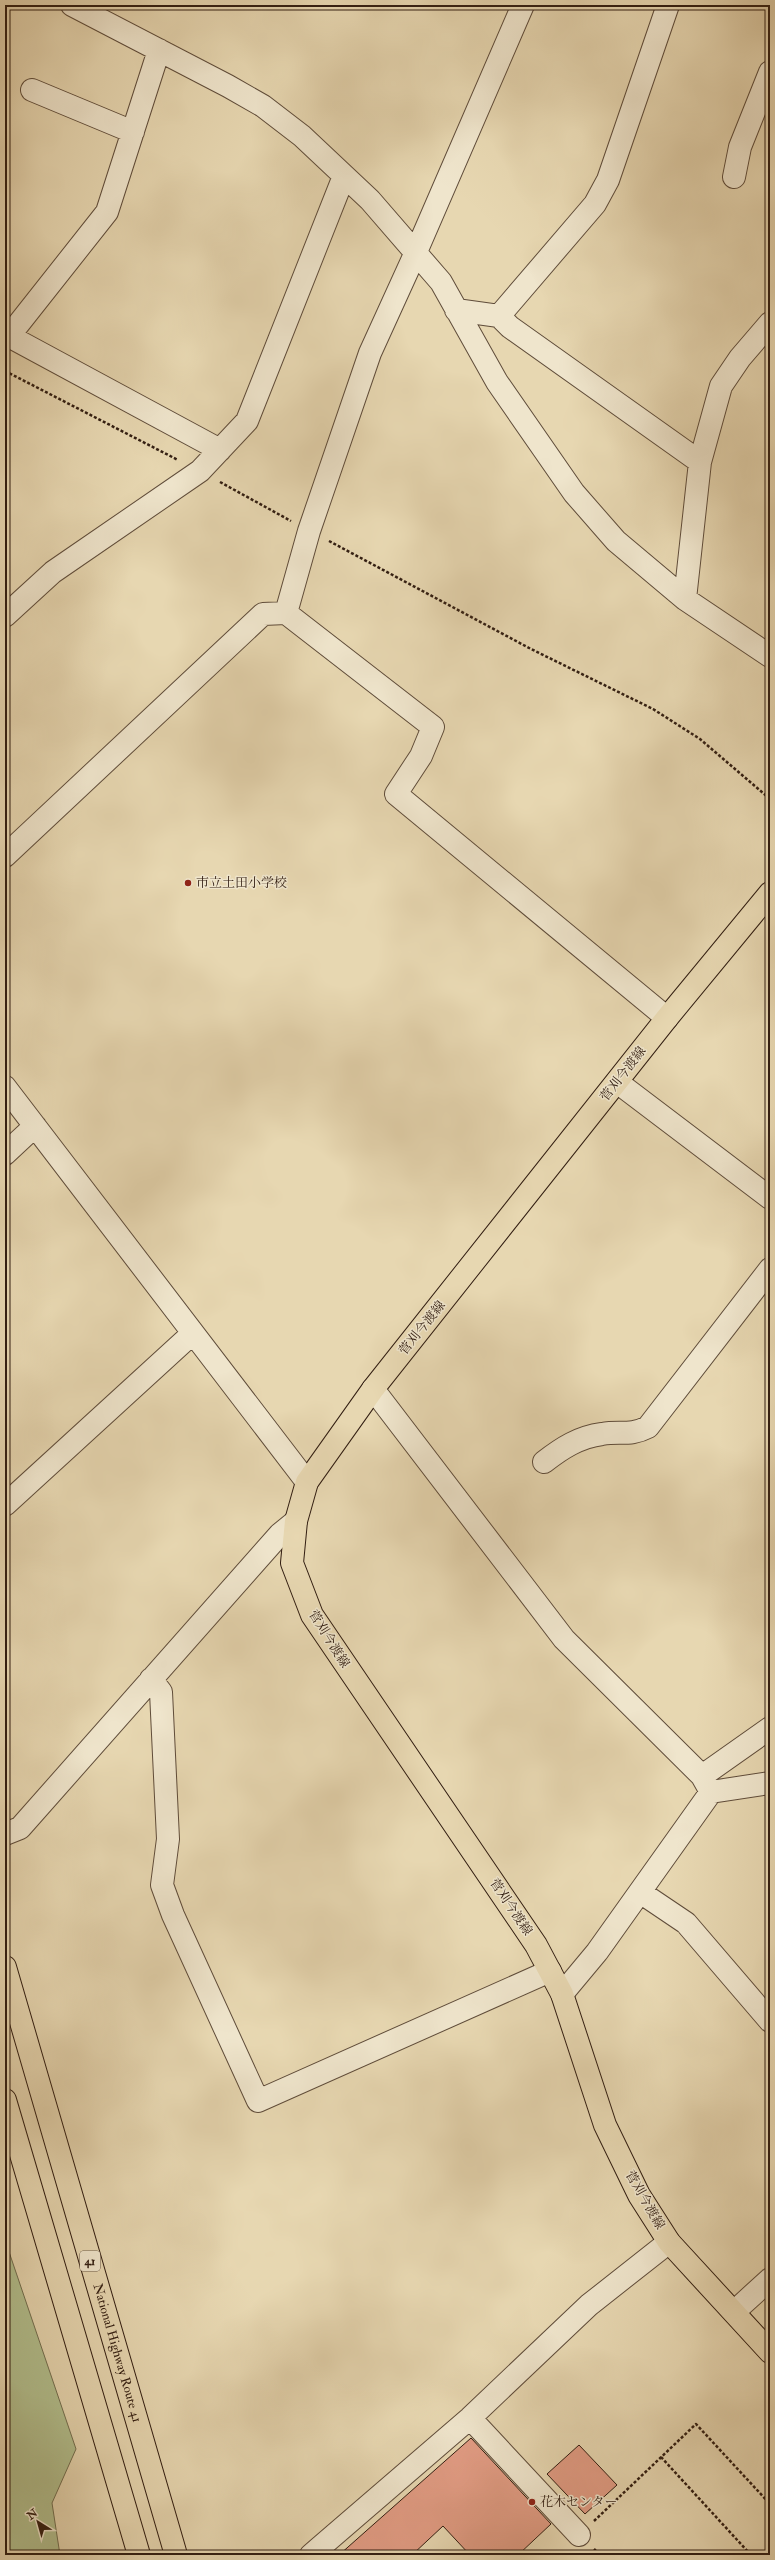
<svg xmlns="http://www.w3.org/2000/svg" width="775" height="2560" font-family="'IM FELL Double Pica','Noto Serif JP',serif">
  <rect width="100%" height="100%" fill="#e7d7b1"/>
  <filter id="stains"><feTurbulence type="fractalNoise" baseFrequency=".005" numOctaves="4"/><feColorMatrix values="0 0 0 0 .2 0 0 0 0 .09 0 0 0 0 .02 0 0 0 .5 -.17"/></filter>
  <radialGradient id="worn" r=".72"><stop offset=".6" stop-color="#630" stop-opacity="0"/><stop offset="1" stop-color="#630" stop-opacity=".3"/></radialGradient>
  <path fill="#b2bf8e" stroke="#726e50" d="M 5,2240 L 76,2449 L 52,2503 L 60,2555 L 5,2555 Z"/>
  <path fill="#e19c84" stroke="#321e12" d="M 471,2438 L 551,2524 L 518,2555 L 470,2555 L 443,2526 L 412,2555 L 339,2555 Z
    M 579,2445 L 617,2485 L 585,2514 L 547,2474 Z"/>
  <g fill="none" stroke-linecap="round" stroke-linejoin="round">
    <g stroke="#5f4c3a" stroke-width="24">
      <path id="minor" d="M 72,5 L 228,86 L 263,106 L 302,136 L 370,200 L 441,282 L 497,382 L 574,493 L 616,541 L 685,599 L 770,656
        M 32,90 L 133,132
        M 734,177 L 740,147 L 770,72
        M 456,310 L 499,316 L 510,327 L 700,462
        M 499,316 L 595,204 L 608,180 L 668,5
        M 5,334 L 220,450
        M 9,336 L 107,212 L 159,50
        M 685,599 L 700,462 L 721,386 L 740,358 L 770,323
        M 286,613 L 309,531 L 370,353 L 416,252 L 523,5
        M 5,616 L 53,572 L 200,471 L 247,421 L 344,176
        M 5,856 L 263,614 L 286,613 L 433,727 L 421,756 L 396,794 L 667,1018
        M 617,1082 L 770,1198
        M 5,1087 L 307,1482
        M 5,1154 L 35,1126
        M 373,1389 L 564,1639 L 702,1776 L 711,1792
        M 544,1462 C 562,1448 579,1437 602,1434 C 620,1431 631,1436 648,1427 L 770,1269
        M 5,1505 L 193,1333
        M 151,1679 L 161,1692 L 168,1839 L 162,1885 L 173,1915 L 258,2101 L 550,1971
        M 702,1776 L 770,1728
        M 5,1834 L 20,1828 L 280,1534 L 296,1521
        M 640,1892 L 686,1923 L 770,2021
        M 562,1994 L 597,1952 L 711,1792 L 770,1783
        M 735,2311 L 770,2279
        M 470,2418 L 579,2535
        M 311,2555 L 470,2418 L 589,2305 L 669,2242"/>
    </g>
    <g stroke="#321e12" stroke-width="24">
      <path id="major" d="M 770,893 L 667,1018 L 373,1389 L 307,1482 L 296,1521 L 292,1563 L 312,1615 L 536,1945 L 562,1994 L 605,2125 L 639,2195 L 669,2242 L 770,2352"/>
    </g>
    <g stroke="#321e12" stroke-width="24">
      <g id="highway">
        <path id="s1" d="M 5,1967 L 176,2555"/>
        <path d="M 5,2100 L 139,2555"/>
      </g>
    </g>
    <path stroke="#321e12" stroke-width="2.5" stroke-dasharray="3 2" stroke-linecap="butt" d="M 5,371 L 178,460
      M 220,482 L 291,521
      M 329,541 L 531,649 L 653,709 L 700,739 L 770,799
      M 661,2457 L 751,2555
      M 594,2521 L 696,2424 L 770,2504
      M 594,2549 L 600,2555"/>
    <use href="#minor" stroke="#efe5cc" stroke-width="22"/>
    <use href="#major" stroke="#e7d7b1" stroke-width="22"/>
    <use href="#highway" stroke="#e7d7b1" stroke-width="22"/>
  </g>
  <g fill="#8f2418" stroke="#efe5cc" stroke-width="1.5">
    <circle cx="188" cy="883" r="4"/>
    <circle cx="532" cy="2502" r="4"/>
  </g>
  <g text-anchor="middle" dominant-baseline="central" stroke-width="3" stroke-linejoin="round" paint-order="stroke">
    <rect fill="#efe5cc" stroke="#6b5a4a" stroke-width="1" x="80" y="2251" width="20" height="20" rx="3"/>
    <g font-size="12" font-weight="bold" fill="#321e12">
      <text x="90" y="2261">41</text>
    </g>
    <g font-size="13" fill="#321e12" stroke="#efe5cc" text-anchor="start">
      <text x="196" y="883">市立土田小学校</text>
      <text x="540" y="2502">花木センター</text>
    </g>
    <g font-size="13" fill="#321e12" stroke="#efe5cc">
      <text transform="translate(623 1074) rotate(-52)">菅刈今渡線</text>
      <text transform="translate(422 1328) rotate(-51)">菅刈今渡線</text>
      <text transform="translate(329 1639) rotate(58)">菅刈今渡線</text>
      <text transform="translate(511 1907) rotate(56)">菅刈今渡線</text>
      <text transform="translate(645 2200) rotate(60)">菅刈今渡線</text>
      <text stroke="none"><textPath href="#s1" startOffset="402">National Highway Route 41</textPath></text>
    </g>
  </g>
  <rect width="775" height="2560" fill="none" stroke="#e7d7b1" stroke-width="20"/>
  <rect x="6" y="6" width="763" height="2548" fill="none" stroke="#321e12" stroke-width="2"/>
  <rect x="10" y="10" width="755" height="2540" fill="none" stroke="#321e12"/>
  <g transform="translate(38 2522) rotate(323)" stroke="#efe5cc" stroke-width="3" paint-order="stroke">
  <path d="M0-3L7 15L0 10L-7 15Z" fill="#321e12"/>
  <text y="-6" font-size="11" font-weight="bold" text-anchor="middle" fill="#321e12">N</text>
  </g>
  <rect width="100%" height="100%" filter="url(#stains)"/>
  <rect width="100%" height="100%" fill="url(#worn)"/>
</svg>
